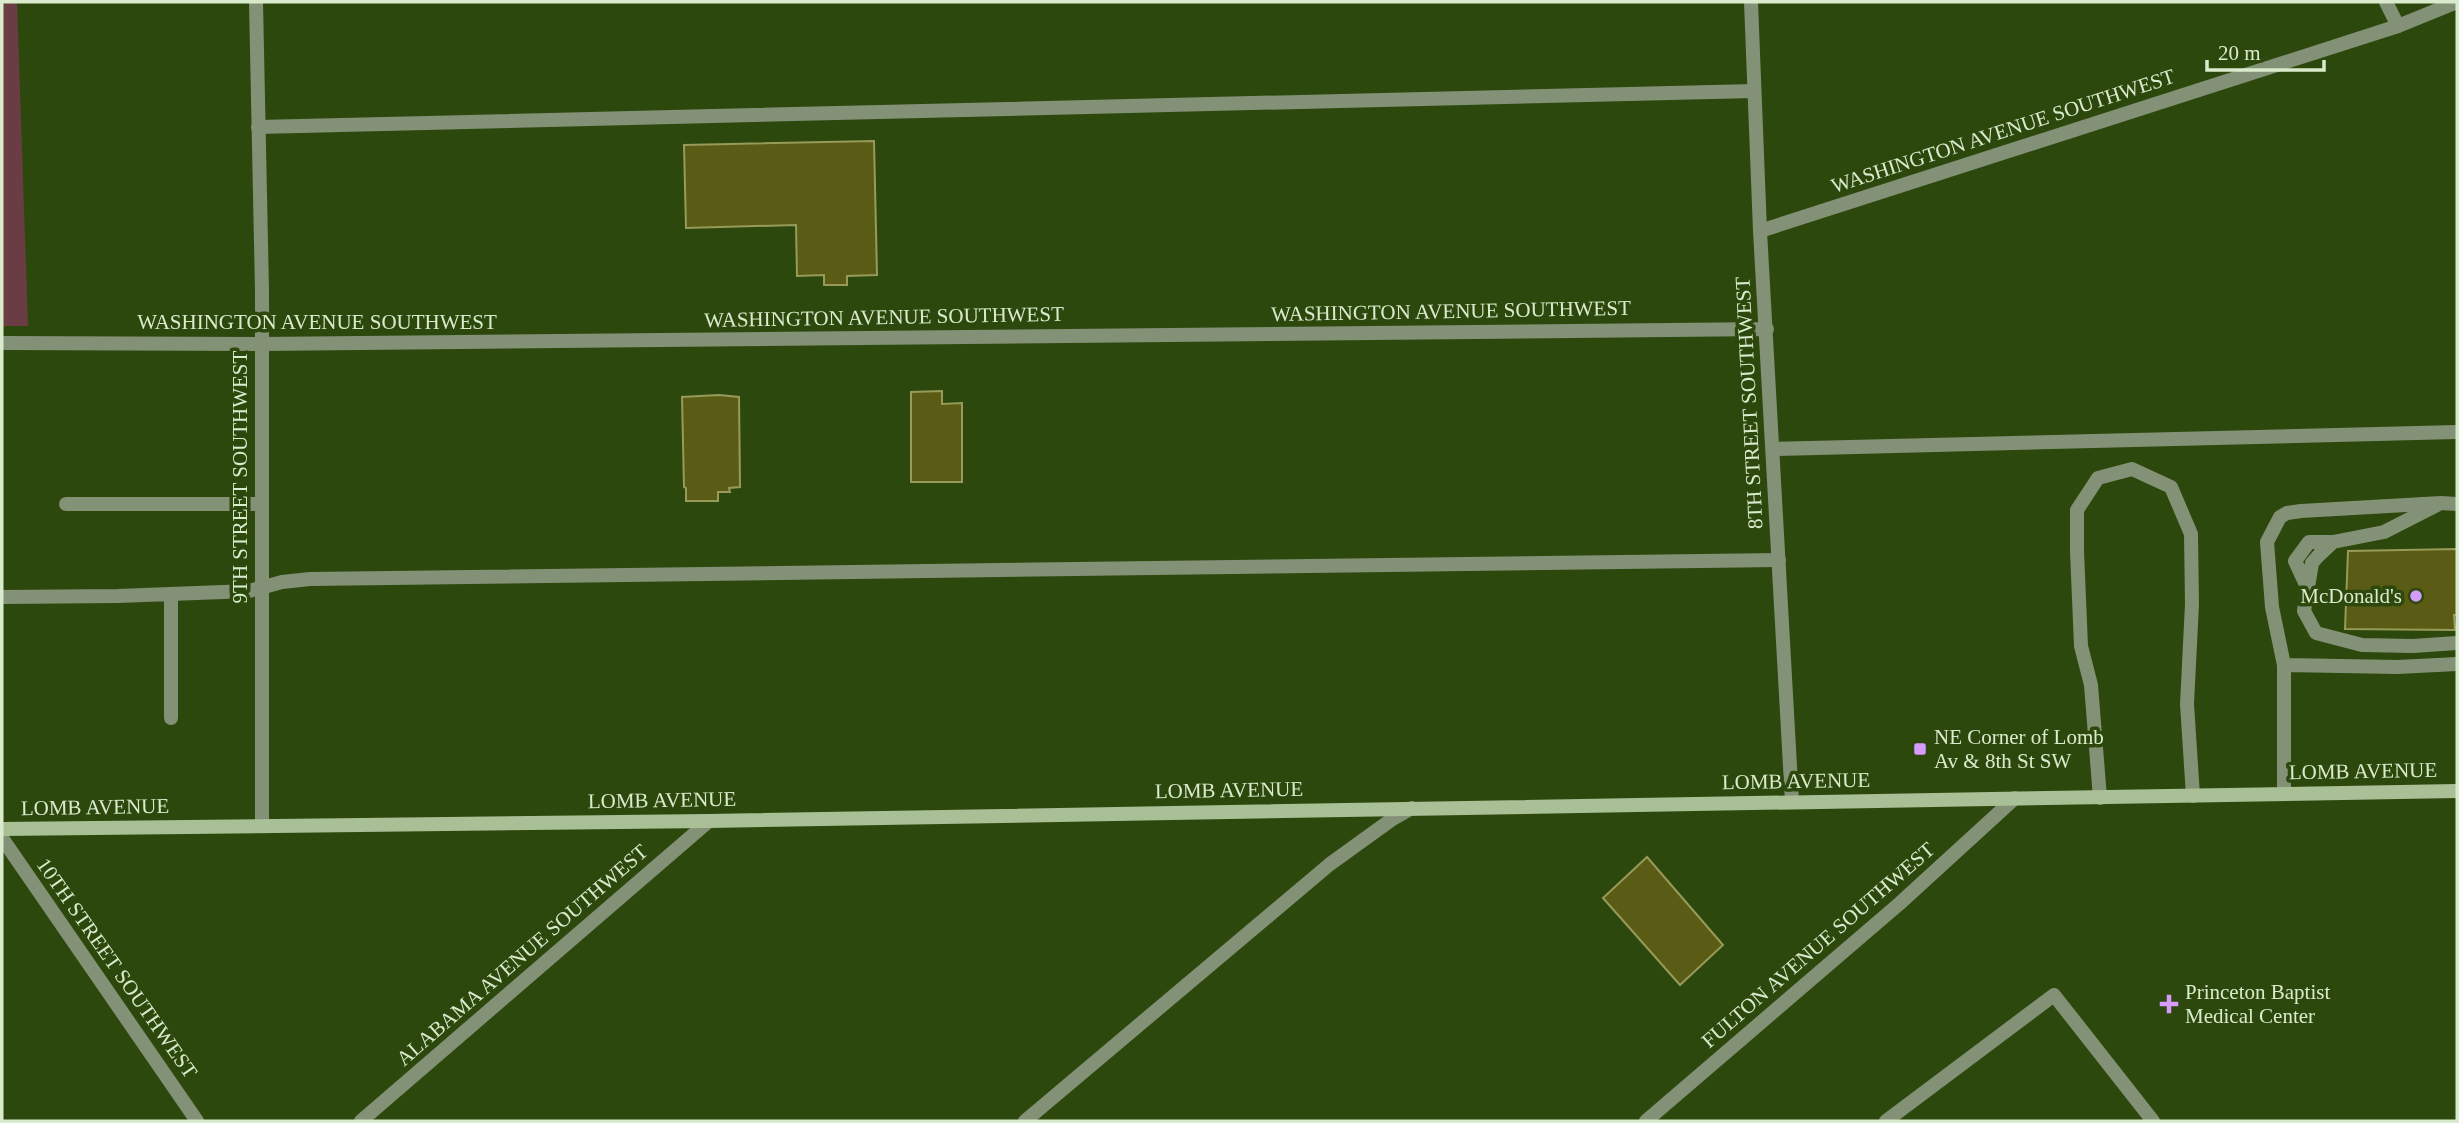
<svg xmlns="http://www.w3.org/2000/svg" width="2459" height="1123" font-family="'Times New Roman',serif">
  <rect width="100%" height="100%" fill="#2d480d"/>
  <path fill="#693d43" d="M 2,2 L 17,2 L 28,326 L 2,326 Z"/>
  <path fill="#5a5c16" stroke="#979a58" stroke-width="2" d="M 874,141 L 877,275 L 847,276 L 847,285 L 824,285 L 824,275 L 797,276 L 796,225 L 686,228 L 684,145 Z
    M 942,391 L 942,404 L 962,403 L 962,482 L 911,482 L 911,392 Z
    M 719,395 L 739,397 L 740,487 L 729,488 L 730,492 L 718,492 L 718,501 L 686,501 L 686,488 L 684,487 L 682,397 Z
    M 2457,549 L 2457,615 L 2454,615 L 2455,630 L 2345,629 L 2348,551 Z
    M 1647,857 L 1723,945 L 1680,985 L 1603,898 Z"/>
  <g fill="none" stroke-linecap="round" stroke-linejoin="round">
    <path stroke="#839177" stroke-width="14" d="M 2386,2 L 2398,26
      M 258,127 L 1754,91
      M 1773,449 L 2457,432
      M 66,504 L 261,504
      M 2437,505 L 2384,532 L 2333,542 L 2319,555 L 2312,563 L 2304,611 L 2316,633 L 2362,645 L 2413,646 L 2457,643
      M 2308,589 L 2295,561 L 2309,542 L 2333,542
      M 2,597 L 118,596 L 249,591 L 282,582 L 310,579 L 1779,560
      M 2284,665 L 2397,667 L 2457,664
      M 171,718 L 171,594
      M 2284,794 L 2284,665 L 2272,607 L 2267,542 L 2280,517 L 2287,513 L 2301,511 L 2441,503 L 2457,504
      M 2100,798 L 2091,685 L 2081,646 L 2077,551 L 2077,510 L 2098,478 L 2132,469 L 2171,487 L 2191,534 L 2192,604 L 2187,704 L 2193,796
      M 1025,1121 L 1330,864 L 1391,820 L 1412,808
      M 1886,1121 L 2054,995 L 2153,1121"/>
    <path stroke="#839177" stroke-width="14" d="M 256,2 L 262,291 L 262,826
      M 1751,2 L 1760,231 L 1792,802
      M 1760,231 L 2398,26 L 2457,2
      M 2,343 L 261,344 L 1767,329
      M 2,838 L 197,1121
      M 361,1121 L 709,821
      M 1646,1121 L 1899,904 L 2015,798"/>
    <path stroke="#a9bf96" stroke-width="14" d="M 2,829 L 709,821 L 2457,791"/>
  </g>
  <g fill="#d59cfb" stroke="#2d480d" stroke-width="2.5">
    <circle cx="2416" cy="596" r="7"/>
    <rect x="1913" y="742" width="14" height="14" rx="3.5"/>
    <path d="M2165.5 993.5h7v7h7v7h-7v7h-7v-7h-7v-7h7z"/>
  </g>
  <g text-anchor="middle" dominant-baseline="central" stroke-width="7" stroke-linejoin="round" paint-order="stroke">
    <g font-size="21" fill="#daebcd" stroke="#2d480d">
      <text transform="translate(2003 131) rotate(-18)">WASHINGTON AVENUE SOUTHWEST</text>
      <text transform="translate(1451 311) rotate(-1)">WASHINGTON AVENUE SOUTHWEST</text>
      <text transform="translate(884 317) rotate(-1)">WASHINGTON AVENUE SOUTHWEST</text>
      <text x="317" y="322">WASHINGTON AVENUE SOUTHWEST</text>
      <text transform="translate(1749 403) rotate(-93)">8TH STREET SOUTHWEST</text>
      <text transform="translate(240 477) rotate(-90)">9TH STREET SOUTHWEST</text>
      <text transform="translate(2363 771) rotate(-1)">LOMB AVENUE</text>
      <text transform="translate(1796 781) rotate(-1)">LOMB AVENUE</text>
      <text transform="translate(1229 790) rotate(-1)">LOMB AVENUE</text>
      <text transform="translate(662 800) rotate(-1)">LOMB AVENUE</text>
      <text transform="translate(95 807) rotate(-1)">LOMB AVENUE</text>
      <text transform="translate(1818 945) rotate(-41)">FULTON AVENUE SOUTHWEST</text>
      <text transform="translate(522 955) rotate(-41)">ALABAMA AVENUE SOUTHWEST</text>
      <text transform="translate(117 968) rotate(55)">10TH STREET SOUTHWEST</text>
    </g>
    <g font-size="21" fill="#daebcd" stroke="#2d480d" text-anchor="start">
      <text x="2402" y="596" text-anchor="end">McDonald's</text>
      <text x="1934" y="737">NE Corner of Lomb<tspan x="1934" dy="24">Av &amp; 8th St SW</tspan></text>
      <text x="2185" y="992">Princeton Baptist<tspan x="2185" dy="24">Medical Center</tspan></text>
    </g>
  </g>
  <rect width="2459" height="1123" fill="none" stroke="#daebcd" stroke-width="7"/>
  <path d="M2207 60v10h117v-10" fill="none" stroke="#daebcd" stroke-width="3.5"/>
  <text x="2218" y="60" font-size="21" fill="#daebcd" stroke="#2d480d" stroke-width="5" paint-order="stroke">20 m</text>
</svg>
